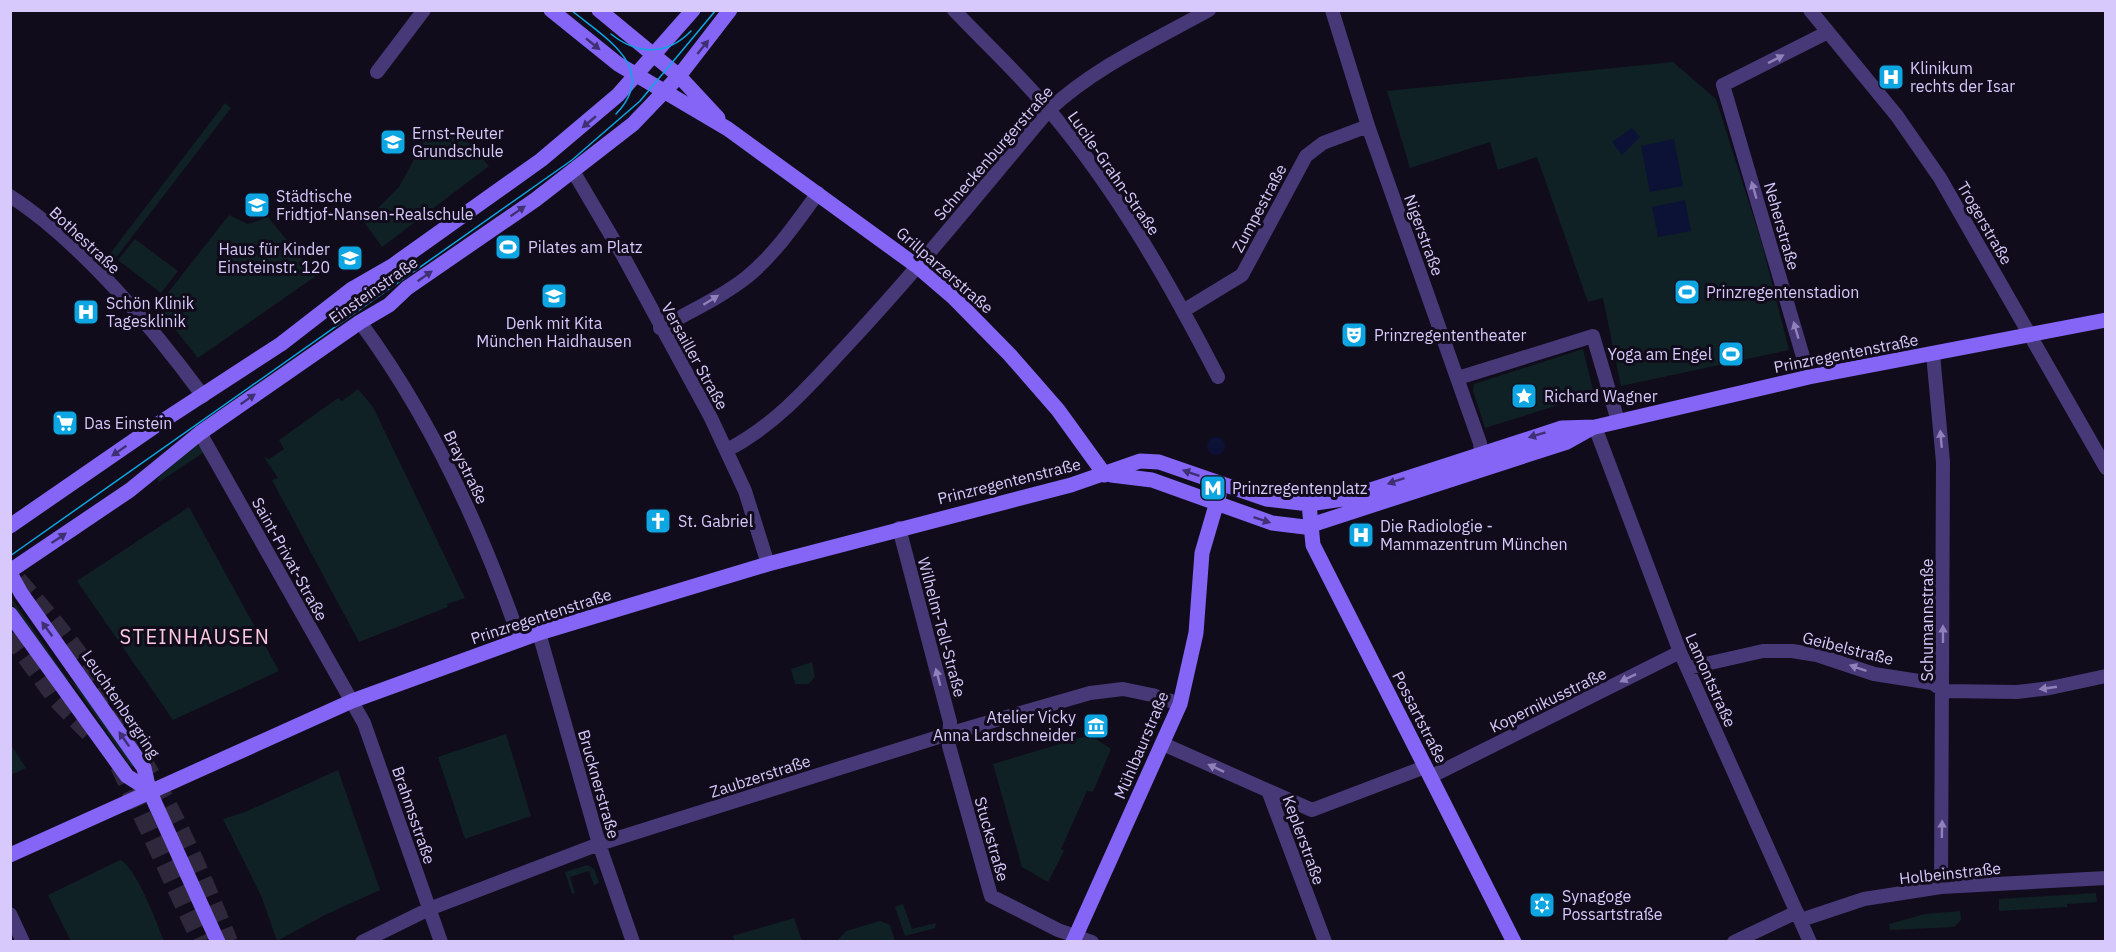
<svg xmlns="http://www.w3.org/2000/svg" width="2116" height="952" font-family="'IBM Plex Sans',sans-serif">
  <rect width="100%" height="100%" fill="#110c1b"/>
  <path fill="#0f2124" d="M 1673,62 L 1716,99 L 1762,244 L 1789,350 L 1621,386 L 1603,298 L 1588,302 L 1537,157 L 1498,170 L 1490,142 L 1410,168 L 1387,91 Z
    M 225,103 L 231,108 L 115,259 L 109,255 Z
    M 457,130 L 489,166 L 382,247 L 364,222 L 399,187 L 424,141 Z
    M 229,215 L 248,224 L 268,217 L 316,276 L 198,358 L 155,304 L 160,303 Z
    M 135,239 L 178,271 L 161,293 L 118,260 Z
    M 1583,349 L 1594,394 L 1485,428 L 1473,391 L 1474,384 Z
    M 358,389 L 373,407 L 465,598 L 447,604 L 448,607 L 359,642 L 272,480 L 278,478 L 264,457 L 269,459 L 284,449 L 279,440 L 338,398 L 342,401 Z
    M 196,444 L 206,451 L 159,482 L 157,479 Z
    M 189,507 L 279,671 L 173,720 L 77,581 Z
    M 12,599 L 66,677 L 80,688 L 134,766 L 131,767 L 74,685 L 63,676 L 11,602 Z
    M 812,662 L 815,677 L 808,684 L 795,684 L 791,669 Z
    M 506,734 L 531,816 L 465,839 L 438,757 Z
    M 1090,735 L 1111,749 L 1093,792 L 1087,791 L 1061,849 L 1064,851 L 1048,882 L 1022,867 L 993,764 Z
    M 11,745 L 26,768 L 11,775 L 10,775 Z
    M 338,770 L 380,890 L 325,915 L 277,941 L 262,898 L 223,819 L 245,812 Z
    M 120,860 C 135,865 158,925 164,941 L 71,941 L 48,895 Z
    M 587,865 L 594,869 L 599,883 L 594,885 L 589,871 L 570,877 L 575,893 L 572,894 L 565,872 Z
    M 2096,893 L 2097,902 L 2067,904 L 2067,907 L 1999,911 L 1999,899 Z
    M 903,904 L 912,929 L 936,923 L 935,928 L 905,936 L 895,907 Z
    M 1960,911 L 1961,920 L 1954,927 L 1890,930 L 1889,924 L 1925,914 Z
    M 794,918 L 802,941 L 735,941 L 733,936 Z
    M 880,921 L 890,925 L 895,941 L 837,941 L 846,931 Z"/>
  <path fill="#0b1235" d="M 1632,128 L 1640,137 L 1622,155 L 1612,142 Z
    M 1674,139 L 1683,186 L 1650,192 L 1641,146 Z
    M 1685,200 L 1691,231 L 1658,237 L 1652,207 Z
    M1207 446a9 9 0 1 1 18 0a9 9 0 1 1-18 0Z"/>
  <g fill="none" stroke-linecap="round" stroke-linejoin="round">
    <path stroke="#2f283d" stroke-width="18" stroke-dasharray="18 9" stroke-linecap="butt" d="M 18,580 C 65,633 111,691 139,755
      M 10,635 L 57,700 L 95,739
      M 142,759 C 177,816 204,880 229,942
      M 119,766 L 201,942"/>
    <path stroke="#473977" stroke-width="14" d="M 954,10 C 985,43 1020,75 1049,110 C 1117,190 1170,284 1218,377
      M 1332,10 L 1368,126 L 1480,443 L 1482,464
      M 1810,10 L 1897,116 L 1940,178 L 2106,468
      M 377,72 L 424,10
      M 573,171 L 622,254 L 711,418 L 745,491 L 768,564
      M 10,196 C 81,242 153,328 203,396
      M 1183,311 L 1242,275 L 1306,156 L 1323,143 L 1368,126
      M 360,322 C 431,418 481,527 520,640
      M 660,328 C 689,312 720,298 747,277 C 775,254 797,222 818,193
      M 1933,354 L 1943,462 L 1941,887
      M 1809,377 L 1723,85 L 1828,32
      M 1458,378 L 1593,336 L 1618,421
      M 1595,427 L 1680,652 L 1810,942
      M 200,433 L 364,723 L 441,942
      M 727,450 C 776,425 812,383 849,343 C 919,268 983,188 1049,110 C 1095,67 1155,40 1209,10
      M 899,528 L 950,722 L 949,746 L 991,896 L 1058,930 L 1092,942
      M 539,633 L 599,844 L 633,942
      M 1688,668 L 1763,651 L 1792,651 L 1817,655 L 1874,674 L 1932,683 L 1944,691 L 2017,692 L 2050,688 L 2106,676
      M 1163,744 L 1312,810 L 1425,767
      M 1430,777 L 1680,652
      M 1269,793 L 1325,942
      M 10,914 L 23,942
      M 1801,920 L 1864,899 L 1941,887 L 2106,878
      M 362,942 L 429,909 L 599,844 L 948,734 L 1090,693 L 1123,689 L 1152,695 L 1180,704
      M 1734,942 L 1797,912"/>
    <path stroke="#8465f6" stroke-width="15" d="M 551,10 L 618,64 L 728,129 L 918,267 L 953,297 L 1010,355 L 1058,410 L 1105,475
      M 599,10 L 679,76 L 718,118
      M 1111,475 L 1152,480 L 1272,523 L 1305,527 L 1567,442 L 1592,428
      M 1309,504 L 1313,545 L 1514,942
      M 10,526 L 155,426 L 281,344 L 352,289 L 392,266 L 541,160 L 618,95 L 693,10
      M 10,571 L 130,490 L 200,433 L 360,322 L 389,305 L 407,288 L 535,200 L 633,124 L 679,76 L 730,10
      M 10,573 L 21,593 L 144,768 L 149,790 L 218,942
      M 10,614 L 127,776 L 149,790
      M 10,855 L 352,701 L 539,633 L 768,564 L 1071,485 L 1140,461 L 1159,462 L 1266,499 L 1309,504 L 1343,499 L 1562,428 L 1595,427 L 1809,377 L 2106,320
      M 1073,942 L 1180,704 L 1196,633 L 1202,553 L 1219,495"/>
    <path stroke="#0da6e3" stroke-width="1.5" d="M 571,10 C 605,38 660,68 616,114
      M 611,34 C 637,55 667,56 691,31
      M 10,556 L 572,160 L 640,101 L 716,10"/>
  </g>
  <defs><path id="oneway-solid" d="M-6-.8H1V-3.2L6.5 0L1 3.2V.8H-6Z" transform="scale(1.5)"/></defs>
  <g fill="#3f3073">
    <use href="#oneway-solid" transform="translate(593 44) rotate(39)"/>
    <use href="#oneway-solid" transform="translate(703 47) rotate(-51)"/>
    <use href="#oneway-solid" transform="translate(589 122) rotate(140)"/>
    <use href="#oneway-solid" transform="translate(518 211) rotate(-35)"/>
    <use href="#oneway-solid" transform="translate(425 276) rotate(-35)"/>
    <use href="#oneway-solid" transform="translate(248 399) rotate(-35)"/>
    <use href="#oneway-solid" transform="translate(1537 435) rotate(163)"/>
    <use href="#oneway-solid" transform="translate(119 451) rotate(145)"/>
    <use href="#oneway-solid" transform="translate(1191 473) rotate(-161)"/>
    <use href="#oneway-solid" transform="translate(1396 481) rotate(161)"/>
    <use href="#oneway-solid" transform="translate(1262 520) rotate(18)"/>
    <use href="#oneway-solid" transform="translate(59 538) rotate(-34)"/>
    <use href="#oneway-solid" transform="translate(47 629) rotate(-126)"/>
    <use href="#oneway-solid" transform="translate(124 739) rotate(-125)"/>
  </g>
  <g fill="#9081ba">
    <use href="#oneway-solid" transform="translate(1776 59) rotate(-27)"/>
    <use href="#oneway-solid" transform="translate(1754 190) rotate(-106)"/>
    <use href="#oneway-solid" transform="translate(711 300) rotate(-32)"/>
    <use href="#oneway-solid" transform="translate(1796 330) rotate(-106)"/>
    <use href="#oneway-solid" transform="translate(1941 439) rotate(-95)"/>
    <use href="#oneway-solid" transform="translate(1943 634) rotate(-90)"/>
    <use href="#oneway-solid" transform="translate(1858 668) rotate(-161)"/>
    <use href="#oneway-solid" transform="translate(938 677) rotate(-105)"/>
    <use href="#oneway-solid" transform="translate(1628 678) rotate(154)"/>
    <use href="#oneway-solid" transform="translate(2048 688) rotate(172)"/>
    <use href="#oneway-solid" transform="translate(1216 768) rotate(-155)"/>
    <use href="#oneway-solid" transform="translate(1942 829) rotate(-89)"/>
  </g>
  <defs>
    <g id="hospital-square" transform="scale(1.35)"><rect x="-9" y="-9" width="18" height="18" rx="4" fill="#0da6e3" stroke="#110c1b"/><path d="M-5-5h3v3.5h4V-5h3V5h-3V1.5h-4V5h-3Z" fill="#fff"/></g>
    <g id="school-square" transform="scale(1.35)"><rect x="-9" y="-9" width="18" height="18" rx="4" fill="#0da6e3" stroke="#110c1b"/><path d="M0-5L7-2L0 1L-7-2ZM-4 1L0 2.5L4 1V4Q0 6-4 4Z" fill="#fff"/></g>
    <g id="stadium-square" transform="scale(1.35)"><rect x="-9" y="-9" width="18" height="18" rx="4" fill="#0da6e3" stroke="#110c1b"/><path d="M0-5a6.5 5 0 1 0 0 10a6.5 5 0 1 0 0-10ZM-3.5-1.8h7v3.6h-7Z" fill="#fff"/></g>
    <g id="theatre-square" transform="scale(1.35)"><rect x="-9" y="-9" width="18" height="18" rx="4" fill="#0da6e3" stroke="#110c1b"/><path d="M-5-5.5Q0-4 5-5.5V0Q5 5 0 6Q-5 5-5 0ZM-3.3-2.5H-1v1.5H-3.3ZM1-2.5H3.3v1.5H1ZM-2.8 1Q0 5.5 2.8 1Z" fill="#fff"/></g>
    <g id="sight-square" transform="scale(1.35)"><rect x="-9" y="-9" width="18" height="18" rx="4" fill="#0da6e3" stroke="#110c1b"/><path d="M0-6L1.8-2.2L6-1.7L2.9 1.2L3.7 5.4L0 3.3L-3.7 5.4L-2.9 1.2L-6-1.7L-1.8-2.2Z" fill="#fff"/></g>
    <g id="supermarket-square" transform="scale(1.35)"><rect x="-9" y="-9" width="18" height="18" rx="4" fill="#0da6e3" stroke="#110c1b"/><path d="M-6-5.5h2.5l.6 2H6L4.5 2H-2.5L-4.4-4H-6ZM-1.5 3.2a1.3 1.3 0 1 0 .1 0ZM3 3.2a1.3 1.3 0 1 0 .1 0Z" fill="#fff"/></g>
    <g id="metro-square" transform="scale(1.35)"><rect x="-9" y="-9" width="18" height="18" rx="4" fill="#0da6e3" stroke="#110c1b"/><path d="M-5.5 5V-5H-3L0 0L3-5H5.5V5H3V-.5L0 4L-3-.5V5Z" fill="#fff"/></g>
    <g id="church-square" transform="scale(1.35)"><rect x="-9" y="-9" width="18" height="18" rx="4" fill="#0da6e3" stroke="#110c1b"/><path d="M-1.2-6h2.4v3.5h3.3v2.4h-3.3V6h-2.4V-.1h-3.3v-2.4h3.3Z" fill="#fff"/></g>
    <g id="museum-square" transform="scale(1.35)"><rect x="-9" y="-9" width="18" height="18" rx="4" fill="#0da6e3" stroke="#110c1b"/><path d="M0-6L6-3V-2H-6V-3ZM-5-1h2V3h-2ZM-1-1h2V3h-2ZM3-1h2V3H3ZM-6 4H6V6H-6Z" fill="#fff"/></g>
    <g id="synagogue-square" transform="scale(1.35)"><rect x="-9" y="-9" width="18" height="18" rx="4" fill="#0da6e3" stroke="#110c1b"/><path d="M0-6.5L5.6 3.2H-5.6ZM0 6.5L5.6-3.2H-5.6Z" fill="#fff"/></g>
  </defs>
  <g fill-rule="evenodd">
    <use href="#hospital-square" x="1891" y="77"/>
    <use href="#school-square" x="393" y="142"/>
    <use href="#school-square" x="257" y="205"/>
    <use href="#stadium-square" x="508" y="247"/>
    <use href="#school-square" x="350" y="258"/>
    <use href="#stadium-square" x="1687" y="292"/>
    <use href="#school-square" x="554" y="296"/>
    <use href="#hospital-square" x="86" y="312"/>
    <use href="#theatre-square" x="1354" y="335"/>
    <use href="#stadium-square" x="1731" y="354"/>
    <use href="#sight-square" x="1524" y="396"/>
    <use href="#supermarket-square" x="65" y="423"/>
    <use href="#metro-square" x="1213" y="488"/>
    <use href="#church-square" x="658" y="521"/>
    <use href="#hospital-square" x="1361" y="535"/>
    <use href="#museum-square" x="1096" y="726"/>
    <use href="#synagogue-square" x="1542" y="905"/>
  </g>
  <g text-anchor="middle" dominant-baseline="central" stroke-width="6" stroke-linejoin="round" paint-order="stroke">
    <g font-size="16" fill="#d8c9fc" stroke="#110c1b" text-anchor="start">
      <text x="1910" y="68">Klinikum<tspan x="1910" dy="18">rechts der Isar</tspan></text>
      <text x="412" y="133">Ernst-Reuter<tspan x="412" dy="18">Grundschule</tspan></text>
      <text x="276" y="196">Städtische<tspan x="276" dy="18">Fridtjof-Nansen-Realschule</tspan></text>
      <text x="528" y="247">Pilates am Platz</text>
      <text x="330" y="249" text-anchor="end">Haus für Kinder<tspan x="330" dy="18">Einsteinstr. 120</tspan></text>
      <text x="1706" y="292">Prinzregentenstadion</text>
      <text x="106" y="303">Schön Klinik<tspan x="106" dy="18">Tagesklinik</tspan></text>
      <text x="554" y="323" text-anchor="middle">Denk mit Kita<tspan x="554" dy="18">München Haidhausen</tspan></text>
      <text x="1374" y="335">Prinzregententheater</text>
      <text x="1712" y="354" text-anchor="end">Yoga am Engel</text>
      <text x="1544" y="396">Richard Wagner</text>
      <text x="84" y="423">Das Einstein</text>
      <text x="1232" y="488">Prinzregentenplatz</text>
      <text x="678" y="521">St. Gabriel</text>
      <text x="1380" y="526">Die Radiologie -<tspan x="1380" dy="18">Mammazentrum München</tspan></text>
      <text x="1076" y="717" text-anchor="end">Atelier Vicky<tspan x="1076" dy="18">Anna Lardschneider</tspan></text>
      <text x="1562" y="896">Synagoge<tspan x="1562" dy="18">Possartstraße</tspan></text>
    </g>
    <g font-size="16" fill="#d8c9fc" stroke="#110c1b">
      <text transform="translate(993 153) rotate(-49)">Schneckenburgerstraße</text>
      <text transform="translate(1114 173) rotate(55)">Lucile-Grahn-Straße</text>
      <text transform="translate(1259 208) rotate(-62)">Zumpestraße</text>
      <text transform="translate(1985 223) rotate(60)">Trogerstraße</text>
      <text transform="translate(1782 226) rotate(74)">Neherstraße</text>
      <text transform="translate(1424 235) rotate(70)">Nigerstraße</text>
      <text transform="translate(85 240) rotate(43)">Bothestraße</text>
      <text transform="translate(945 270) rotate(41)">Grillparzerstraße</text>
      <text transform="translate(373 290) rotate(-35)">Einsteinstraße</text>
      <text transform="translate(1846 353) rotate(-11)">Prinzregentenstraße</text>
      <text transform="translate(695 356) rotate(61)">Versailler Straße</text>
      <text transform="translate(466 467) rotate(64)">Braystraße</text>
      <text transform="translate(1009 481) rotate(-14)">Prinzregentenstraße</text>
      <text transform="translate(290 559) rotate(61)">Saint-Privat-Straße</text>
      <text transform="translate(541 616) rotate(-18)">Prinzregentenstraße</text>
      <text transform="translate(1927 620) rotate(-90)">Schumannstraße</text>
      <text transform="translate(942 627) rotate(75)">Wilhelm-Tell-Straße</text>
      <text transform="translate(1848 648) rotate(14)">Geibelstraße</text>
      <text transform="translate(1711 680) rotate(66)">Lamontstraße</text>
      <text transform="translate(1548 700) rotate(-26)">Kopernikusstraße</text>
      <text transform="translate(121 704) rotate(56)">Leuchtenbergring</text>
      <text transform="translate(1420 717) rotate(63)">Possartstraße</text>
      <text transform="translate(1141 745) rotate(-67)">Mühlbaurstraße</text>
      <text transform="translate(760 776) rotate(-18)">Zaubzerstraße</text>
      <text transform="translate(599 784) rotate(74)">Brucknerstraße</text>
      <text transform="translate(414 815) rotate(71)">Brahmsstraße</text>
      <text transform="translate(992 839) rotate(74)">Stuckstraße</text>
      <text transform="translate(1304 840) rotate(70)">Keplerstraße</text>
      <text transform="translate(1950 873) rotate(-6)">Holbeinstraße</text>
    </g>
    <g font-size="20" letter-spacing="1.5" fill="#fccae1" stroke="#110c1b">
      <text x="195" y="636">STEINHAUSEN</text>
    </g>
  </g>
  <rect width="2116" height="952" fill="none" stroke="#d8c9fc" stroke-width="24"/>
</svg>
